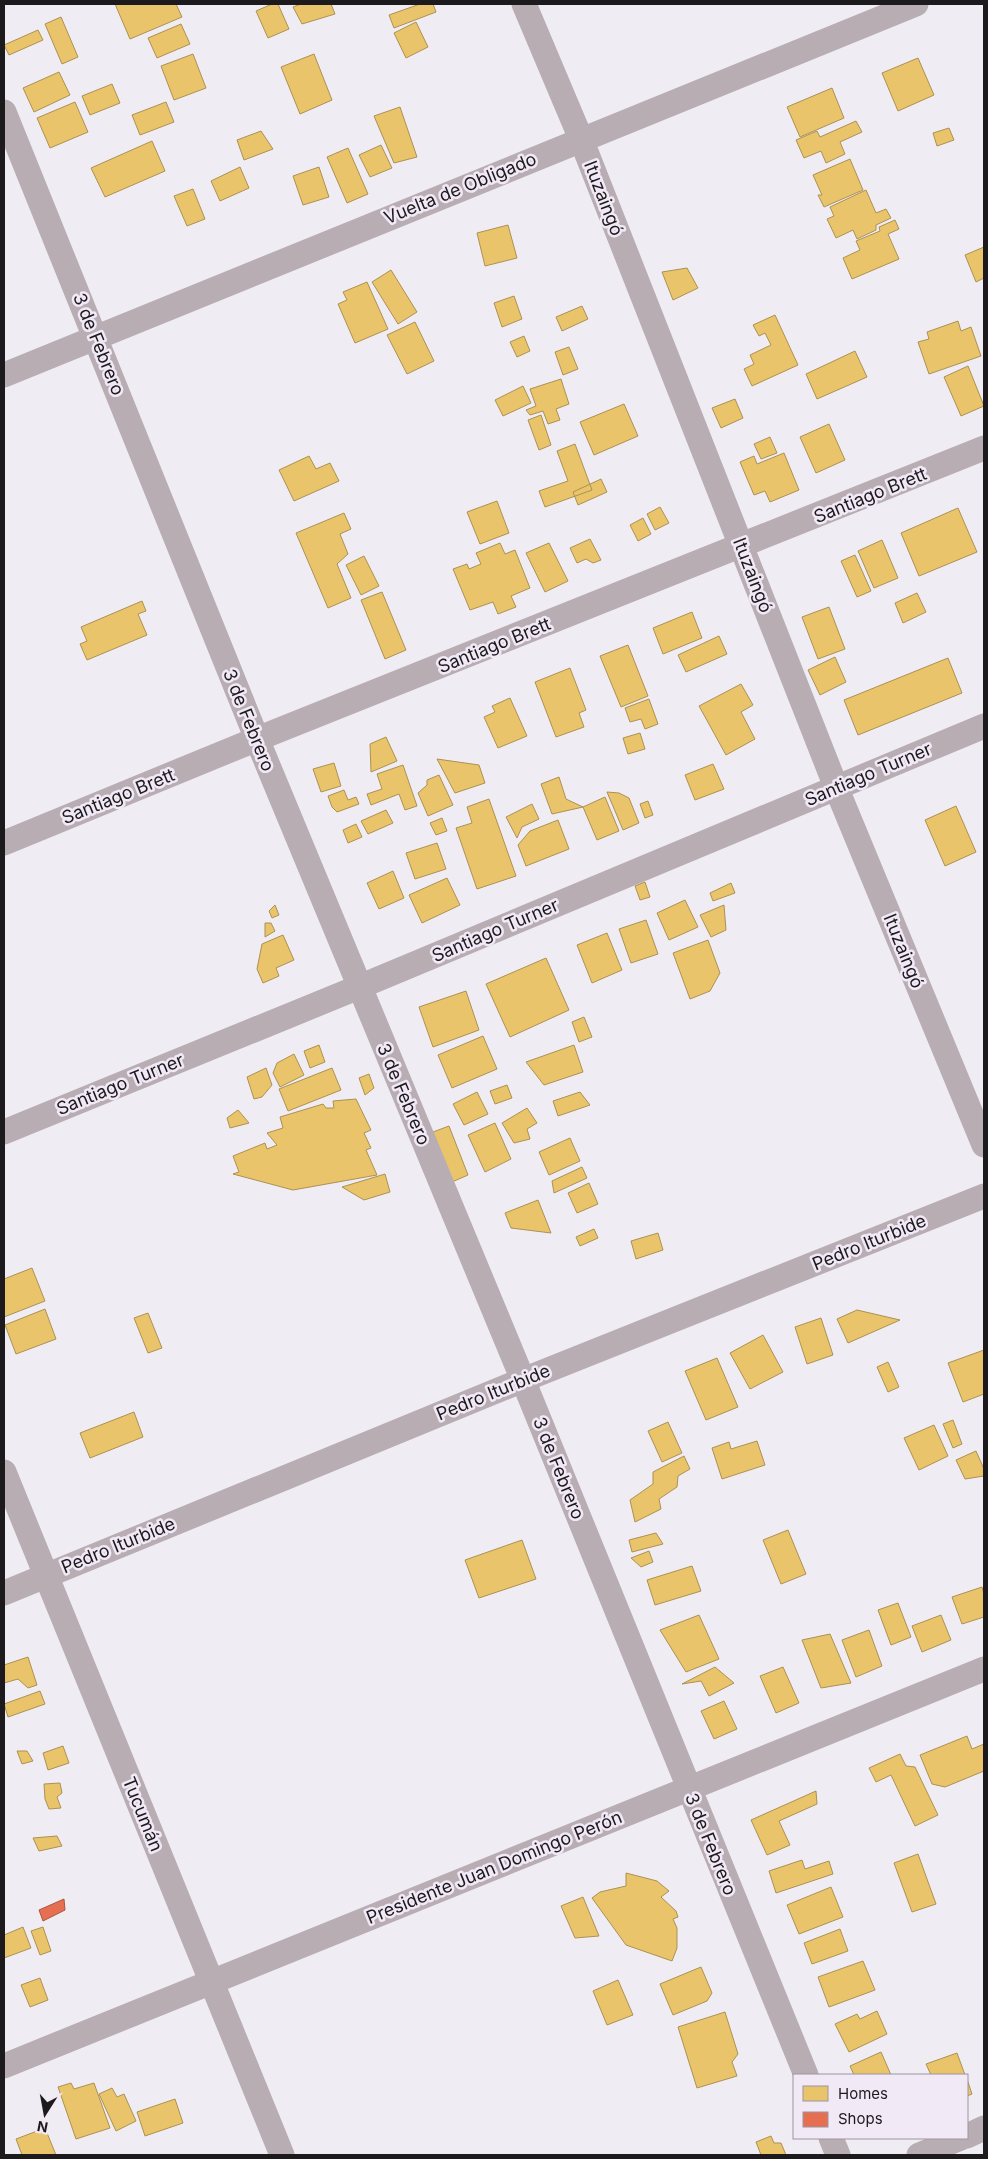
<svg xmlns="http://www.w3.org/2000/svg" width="988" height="2159" font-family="Inter,sans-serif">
  <rect width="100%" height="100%" fill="#f0ecf3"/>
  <path fill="#e9c46a" stroke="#ac9153" d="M 115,4 L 176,4 L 182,17 L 130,39 Z
    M 272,4 L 278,4 L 289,29 L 268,38 L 256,11 Z
    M 301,4 L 331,4 L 335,14 L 302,24 L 293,7 Z
    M 420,4 L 433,4 L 436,12 L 394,28 L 389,15 Z
    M 61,17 L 78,57 L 62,64 L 45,24 Z
    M 416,22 L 428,47 L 406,58 L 394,33 Z
    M 181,24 L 190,44 L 157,58 L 148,38 Z
    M 38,30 L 43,40 L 9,55 L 4,45 Z
    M 193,54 L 206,88 L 174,100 L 161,66 Z
    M 314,54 L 332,100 L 300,114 L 281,67 Z
    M 918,58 L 934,95 L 898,111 L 882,73 Z
    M 59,72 L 70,95 L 34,112 L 23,88 Z
    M 112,84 L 120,103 L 90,115 L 82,96 Z
    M 832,88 L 844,118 L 800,137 L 787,107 Z
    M 75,102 L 88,132 L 50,148 L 37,118 Z
    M 166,102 L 174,122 L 140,135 L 132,115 Z
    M 400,107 L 417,157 L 394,163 L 374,116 Z
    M 856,121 L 862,132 L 840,142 L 845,154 L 826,163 L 821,151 L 804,158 L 796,140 L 817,131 L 820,137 Z
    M 949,128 L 954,140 L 937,146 L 933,133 Z
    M 261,131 L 273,149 L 244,160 L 237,140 Z
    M 152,141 L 165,171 L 105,197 L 91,168 Z
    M 381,145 L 392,168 L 370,177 L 359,155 Z
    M 348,148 L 368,194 L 347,203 L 327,157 Z
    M 850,159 L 863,190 L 824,207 L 818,195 L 822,195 L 813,175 Z
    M 240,167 L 249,188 L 220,201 L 211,181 Z
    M 319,167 L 329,197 L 303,205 L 293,176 Z
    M 193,189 L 205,219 L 187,226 L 174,196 Z
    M 866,190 L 876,213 L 886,209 L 891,218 L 876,225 L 876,230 L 857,239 L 853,230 L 836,238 L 827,219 L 834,216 L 830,207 Z
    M 895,220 L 899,229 L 888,234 L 899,259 L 852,279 L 843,258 L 860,250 L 856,241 L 880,231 L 879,227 Z
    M 508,225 L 517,258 L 485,266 L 477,233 Z
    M 984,247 L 984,278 L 976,282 L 965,255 Z
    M 687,268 L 698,288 L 673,300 L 662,272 Z
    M 391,270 L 417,312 L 398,324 L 372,282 Z
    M 367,282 L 388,329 L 355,343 L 338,304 L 347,300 L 343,292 Z
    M 514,296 L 522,319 L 502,327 L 494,303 Z
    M 582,306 L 588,319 L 562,331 L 556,317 Z
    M 775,315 L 798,365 L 752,386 L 744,369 L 754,364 L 750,355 L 771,345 L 765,333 L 759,336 L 753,325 Z
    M 958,321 L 961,331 L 971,327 L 981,356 L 929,374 L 918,342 L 929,339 L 927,332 Z
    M 415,322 L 434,361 L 407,374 L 387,335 Z
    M 524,336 L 530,351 L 517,357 L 510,342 Z
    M 569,347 L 578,369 L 563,375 L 555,352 Z
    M 855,351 L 867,377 L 817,399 L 806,374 Z
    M 968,366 L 984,406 L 961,416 L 944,377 Z
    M 561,379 L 569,404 L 556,409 L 560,420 L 548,424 L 543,411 L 530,415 L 526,410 L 536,406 L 530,389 Z
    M 523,386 L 531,403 L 503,416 L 495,400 Z
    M 735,399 L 743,418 L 721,428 L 712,408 Z
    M 624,404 L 638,436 L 594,455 L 580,422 Z
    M 541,415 L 551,445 L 539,450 L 528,420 Z
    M 829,424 L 845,460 L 816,473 L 800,437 Z
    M 770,437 L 777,453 L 761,459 L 754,444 Z
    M 575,444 L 592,490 L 545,507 L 539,491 L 568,481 L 557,451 Z
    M 784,453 L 799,490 L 770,502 L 765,491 L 754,495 L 740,462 L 754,456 L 757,464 Z
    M 309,456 L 316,469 L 330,463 L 339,481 L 294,501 L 279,470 Z
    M 601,479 L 607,492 L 578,505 L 573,492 Z
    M 497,501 L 509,533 L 480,544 L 467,512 Z
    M 660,507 L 669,523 L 655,530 L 647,514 Z
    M 958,508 L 977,552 L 919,576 L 901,533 Z
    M 344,513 L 351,529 L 340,534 L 348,554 L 337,564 L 351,598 L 328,608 L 296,533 Z
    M 643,518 L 651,534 L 638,541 L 630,525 Z
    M 590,539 L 601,560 L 593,563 L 586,559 L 577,563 L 570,548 Z
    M 882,540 L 898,578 L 874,588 L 858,551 Z
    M 500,543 L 505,554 L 515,550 L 530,588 L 511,596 L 516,607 L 498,614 L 493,602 L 470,610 L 453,569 L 467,564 L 469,569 L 481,564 L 476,553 Z
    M 549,543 L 568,581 L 545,592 L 526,553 Z
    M 855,555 L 871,591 L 857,597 L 841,561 Z
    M 364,556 L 379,586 L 361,595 L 346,565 Z
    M 382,592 L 406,650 L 385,659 L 361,600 Z
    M 917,593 L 926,612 L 903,623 L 895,603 Z
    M 142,601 L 146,611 L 138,614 L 147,635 L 87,660 L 80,644 L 87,641 L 81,627 Z
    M 829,607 L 845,649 L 818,659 L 802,617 Z
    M 692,612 L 702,638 L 663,654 L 653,628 Z
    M 719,636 L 727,654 L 686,672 L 678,655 Z
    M 628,645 L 648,696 L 621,707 L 600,656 Z
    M 835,657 L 846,682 L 820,695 L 808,670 Z
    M 948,658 L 962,693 L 858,735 L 844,700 Z
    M 570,668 L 586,710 L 579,713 L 584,727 L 556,737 L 535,682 Z
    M 741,684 L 753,705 L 741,712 L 755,739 L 726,755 L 699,706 Z
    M 510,698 L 527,736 L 498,748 L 484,717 L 495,712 L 492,706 Z
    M 649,699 L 658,724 L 645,729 L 641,719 L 630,722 L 625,708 Z
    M 640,733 L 645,749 L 628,754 L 623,738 Z
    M 386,737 L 397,761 L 371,772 L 370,744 Z
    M 437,759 L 479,765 L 485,783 L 455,793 Z
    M 334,763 L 341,786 L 321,792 L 313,769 Z
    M 713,764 L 724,789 L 695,800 L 685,775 Z
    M 403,765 L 417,806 L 405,810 L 399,794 L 371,805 L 367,794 L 382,789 L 377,774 Z
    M 439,775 L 453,805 L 428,816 L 418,793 L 427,785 L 427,780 Z
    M 559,777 L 566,799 L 583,807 L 552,814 L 541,784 Z
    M 344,790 L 348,800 L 356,797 L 359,804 L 337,812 L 332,807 L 328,796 Z
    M 607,792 L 619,793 L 629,798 L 639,823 L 623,830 Z
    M 605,797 L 619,831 L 597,840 L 583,807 Z
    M 489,799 L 516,876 L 477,889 L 456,828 L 472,823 L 467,807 Z
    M 648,801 L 653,815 L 645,818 L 640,804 Z
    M 532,804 L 539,819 L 522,827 L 517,838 L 506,817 Z
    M 956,806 L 976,852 L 945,866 L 925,820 Z
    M 386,810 L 393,823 L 368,834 L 361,821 Z
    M 442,818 L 447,831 L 436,835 L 430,823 Z
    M 558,820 L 569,849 L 526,866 L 518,845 L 530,831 Z
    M 356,824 L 362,837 L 348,843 L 343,830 Z
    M 437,843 L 446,869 L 415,879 L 406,853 Z
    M 393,871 L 404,898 L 379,909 L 367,883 Z
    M 447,878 L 460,905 L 422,923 L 409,895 Z
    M 645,882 L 650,897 L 640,900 L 635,886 Z
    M 731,883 L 735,893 L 713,901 L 710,893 Z
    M 685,900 L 698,927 L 669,940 L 657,913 Z
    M 275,905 L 279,915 L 272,918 L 269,911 Z
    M 724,905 L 726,930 L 711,937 L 700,915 Z
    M 646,920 L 658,954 L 631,963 L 619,929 Z
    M 265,923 L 271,923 L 275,931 L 265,937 Z
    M 607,933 L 622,970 L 592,983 L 577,945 Z
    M 283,935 L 294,960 L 276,968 L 279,976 L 263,983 L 257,969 L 262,944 Z
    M 708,940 L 720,973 L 710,991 L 690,999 L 673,953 Z
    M 546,958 L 569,1010 L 510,1037 L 486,984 Z
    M 466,991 L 479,1030 L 433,1047 L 419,1007 Z
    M 584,1017 L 592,1037 L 579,1042 L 572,1022 Z
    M 483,1036 L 497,1069 L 452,1088 L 438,1055 Z
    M 319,1045 L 325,1062 L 310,1068 L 304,1051 Z
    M 574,1045 L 583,1072 L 544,1085 L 526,1062 Z
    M 294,1054 L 304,1075 L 280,1087 L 273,1073 L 277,1063 Z
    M 266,1068 L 272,1085 L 262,1097 L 254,1099 L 247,1077 Z
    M 332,1068 L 341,1090 L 288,1111 L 279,1089 Z
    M 369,1074 L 374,1088 L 365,1095 L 359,1078 Z
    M 507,1085 L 512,1098 L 495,1104 L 490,1091 Z
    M 477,1092 L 488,1114 L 464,1125 L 453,1104 Z
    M 580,1092 L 590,1105 L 558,1116 L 553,1101 Z
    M 356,1099 L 371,1130 L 364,1133 L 371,1148 L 366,1150 L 377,1175 L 293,1190 L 233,1174 L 239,1172 L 233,1156 L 265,1143 L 267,1149 L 277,1145 L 267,1133 L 283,1128 L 280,1117 L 323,1104 L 326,1108 L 334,1108 L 333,1101 Z
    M 527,1108 L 537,1123 L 527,1129 L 530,1139 L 514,1143 L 502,1123 Z
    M 238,1110 L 249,1123 L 230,1128 L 227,1118 Z
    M 495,1123 L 511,1159 L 485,1172 L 468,1135 Z
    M 449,1126 L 468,1175 L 452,1182 L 433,1132 Z
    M 570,1138 L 580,1161 L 549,1175 L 539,1152 Z
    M 582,1167 L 587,1178 L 554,1193 L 552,1181 Z
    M 385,1174 L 390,1192 L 364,1200 L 342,1187 Z
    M 589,1183 L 598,1204 L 577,1213 L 568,1193 Z
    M 538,1200 L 551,1233 L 511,1228 L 505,1213 Z
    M 594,1229 L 598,1238 L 580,1246 L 576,1237 Z
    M 658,1233 L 663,1250 L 636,1259 L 631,1241 Z
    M 32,1268 L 45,1301 L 4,1317 L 4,1279 Z
    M 45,1309 L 56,1339 L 16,1354 L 5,1325 Z
    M 857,1310 L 900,1320 L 848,1343 L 837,1319 Z
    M 148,1313 L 162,1348 L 148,1353 L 134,1318 Z
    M 821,1318 L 833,1355 L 807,1364 L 795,1327 Z
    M 763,1335 L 783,1372 L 750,1389 L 730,1353 Z
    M 984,1350 L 984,1394 L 963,1402 L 948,1363 Z
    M 717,1358 L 738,1407 L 706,1420 L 685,1371 Z
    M 888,1362 L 899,1387 L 888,1392 L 877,1367 Z
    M 134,1412 L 143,1437 L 90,1458 L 80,1433 Z
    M 953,1420 L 962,1444 L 953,1448 L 943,1424 Z
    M 668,1422 L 682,1453 L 662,1462 L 648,1431 Z
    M 934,1425 L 948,1456 L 919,1470 L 904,1438 Z
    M 757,1441 L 765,1465 L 722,1479 L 712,1448 L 729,1442 L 731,1449 Z
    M 976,1451 L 984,1469 L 984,1476 L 965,1479 L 956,1460 Z
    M 684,1456 L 690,1469 L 678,1476 L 677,1487 L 659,1499 L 661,1509 L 635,1522 L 630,1500 L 653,1484 L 653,1472 Z
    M 788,1530 L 806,1574 L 781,1584 L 763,1540 Z
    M 656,1533 L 663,1544 L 632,1552 L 629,1540 Z
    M 522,1540 L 536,1579 L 479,1598 L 465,1560 Z
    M 649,1551 L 653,1562 L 641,1567 L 631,1558 Z
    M 692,1566 L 701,1591 L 655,1605 L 647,1580 Z
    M 982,1587 L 984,1594 L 984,1617 L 962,1624 L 952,1597 Z
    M 898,1603 L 911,1637 L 891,1645 L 878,1610 Z
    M 699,1615 L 719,1659 L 686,1672 L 660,1630 Z
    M 941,1615 L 951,1640 L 922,1652 L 912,1626 Z
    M 869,1630 L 882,1666 L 856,1677 L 842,1640 Z
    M 830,1634 L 851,1683 L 821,1688 L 802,1640 Z
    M 28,1657 L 37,1685 L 28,1688 L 18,1679 L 4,1683 L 4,1665 Z
    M 715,1667 L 734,1683 L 709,1696 L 701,1681 L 682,1684 Z
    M 783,1667 L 799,1703 L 776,1713 L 760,1676 Z
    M 40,1691 L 45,1704 L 8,1717 L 4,1704 Z
    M 724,1701 L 737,1729 L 714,1739 L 701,1711 Z
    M 967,1736 L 972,1749 L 984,1744 L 984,1771 L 945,1787 L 932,1784 L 920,1755 Z
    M 63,1746 L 69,1763 L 48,1770 L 43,1753 Z
    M 17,1751 L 27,1751 L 33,1761 L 22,1764 Z
    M 900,1754 L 906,1766 L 915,1767 L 938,1815 L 915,1826 L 891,1775 L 876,1782 L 869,1768 Z
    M 60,1783 L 62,1793 L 57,1797 L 61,1808 L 49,1809 L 45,1799 L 44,1784 Z
    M 816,1791 L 817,1804 L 779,1821 L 790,1845 L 767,1855 L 751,1820 Z
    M 57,1836 L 62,1846 L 39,1851 L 33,1838 Z
    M 918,1854 L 936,1904 L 912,1912 L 894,1863 Z
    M 802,1860 L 805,1869 L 829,1861 L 833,1874 L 776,1893 L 769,1871 Z
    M 626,1873 L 657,1881 L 669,1891 L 661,1897 L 676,1911 L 678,1917 L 673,1919 L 677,1928 L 677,1948 L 672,1961 L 626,1945 L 592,1898 L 600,1892 L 626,1886 Z
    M 831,1887 L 843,1917 L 799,1934 L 787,1905 Z
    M 583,1897 L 599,1936 L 575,1938 L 561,1906 Z
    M 23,1927 L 31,1948 L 4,1958 L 4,1935 Z
    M 43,1927 L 51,1951 L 40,1955 L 31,1931 Z
    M 840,1929 L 848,1951 L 812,1964 L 804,1943 Z
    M 863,1961 L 875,1990 L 829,2007 L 818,1977 Z
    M 701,1967 L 712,1993 L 707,2001 L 673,2015 L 660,1984 Z
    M 40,1978 L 48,2000 L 30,2007 L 21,1985 Z
    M 618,1980 L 633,2015 L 607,2025 L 593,1991 Z
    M 877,2011 L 887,2034 L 849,2052 L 835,2024 L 857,2014 L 860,2019 Z
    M 725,2012 L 738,2054 L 732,2062 L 737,2076 L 697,2088 L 678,2027 Z
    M 881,2052 L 891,2075 L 854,2075 L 850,2066 Z
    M 957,2053 L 965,2075 L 931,2075 L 926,2064 Z
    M 967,2079 L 972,2094 L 967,2096 Z
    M 71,2083 L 74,2089 L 94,2083 L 110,2128 L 76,2139 L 58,2087 Z
    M 112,2088 L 117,2097 L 124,2094 L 136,2121 L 116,2131 L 99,2094 Z
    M 175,2099 L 183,2123 L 145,2136 L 137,2112 Z
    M 45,2128 L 56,2155 L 22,2155 L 16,2139 Z
    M 771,2136 L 774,2143 L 781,2143 L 786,2155 L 761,2155 L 756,2142 Z"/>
  <path fill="#e76f51" stroke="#aa5642" d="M 64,1899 L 65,1910 L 43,1921 L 39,1910 Z"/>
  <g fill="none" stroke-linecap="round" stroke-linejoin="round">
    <path stroke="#b9adb4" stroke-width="25" d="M 524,4 L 581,139 L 836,787 L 984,1145
      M 4,112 L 257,739 L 523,1380 L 806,2075
      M 4,375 L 916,4
      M 4,843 L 257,739 L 984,448
      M 4,1132 L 359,987 L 984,726
      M 4,1472 L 282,2155
      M 4,1593 L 523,1380 L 984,1196
      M 4,2066 L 984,1669
      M 967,2136 L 984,2128
      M 831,2138 L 838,2155
      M 919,2155 L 961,2138"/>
  </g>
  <g text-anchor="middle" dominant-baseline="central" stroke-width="5" stroke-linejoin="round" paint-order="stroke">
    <g font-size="18" fill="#1d1a1e" stroke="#f1e9f6">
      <text transform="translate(460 188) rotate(-22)">Vuelta de Obligado</text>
      <text transform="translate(604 198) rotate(69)">Ituzaingó</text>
      <text transform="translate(99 344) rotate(68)">3 de Febrero</text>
      <text transform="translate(870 495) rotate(-22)">Santiago Brett</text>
      <text transform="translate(753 575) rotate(69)">Ituzaingó</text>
      <text transform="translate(494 645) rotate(-22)">Santiago Brett</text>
      <text transform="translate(249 720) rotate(68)">3 de Febrero</text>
      <text transform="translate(868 774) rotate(-23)">Santiago Turner</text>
      <text transform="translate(118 796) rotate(-22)">Santiago Brett</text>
      <text transform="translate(495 930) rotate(-23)">Santiago Turner</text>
      <text transform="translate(904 951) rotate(68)">Ituzaingó</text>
      <text transform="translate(120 1084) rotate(-22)">Santiago Turner</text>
      <text transform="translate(404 1094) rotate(67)">3 de Febrero</text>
      <text transform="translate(869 1242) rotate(-22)">Pedro Iturbide</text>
      <text transform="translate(493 1392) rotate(-22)">Pedro Iturbide</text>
      <text transform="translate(559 1468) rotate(68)">3 de Febrero</text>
      <text transform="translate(118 1545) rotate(-22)">Pedro Iturbide</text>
      <text transform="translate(143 1814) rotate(68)">Tucumán</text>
      <text transform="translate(711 1844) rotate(68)">3 de Febrero</text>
      <text transform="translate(494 1867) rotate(-22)">Presidente Juan Domingo Perón</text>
    </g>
  </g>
  <rect width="988" height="2159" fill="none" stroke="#1d1a1e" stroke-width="10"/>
  <rect x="793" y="2074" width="175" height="65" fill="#f1e9f6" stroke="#9c96a0"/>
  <rect x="803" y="2086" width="25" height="15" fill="#e9c46a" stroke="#9c96a0"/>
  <text x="838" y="2099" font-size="15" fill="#1d1a1e">Homes</text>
  <rect x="803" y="2112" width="25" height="15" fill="#e76f51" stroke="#9c96a0"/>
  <text x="838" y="2124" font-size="15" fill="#1d1a1e">Shops</text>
  <g transform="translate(45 2114) rotate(191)" stroke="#f1e9f6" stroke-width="4" paint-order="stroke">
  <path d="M0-4L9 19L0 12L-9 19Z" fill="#1d1a1e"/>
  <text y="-8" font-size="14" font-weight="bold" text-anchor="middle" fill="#1d1a1e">N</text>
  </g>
</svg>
